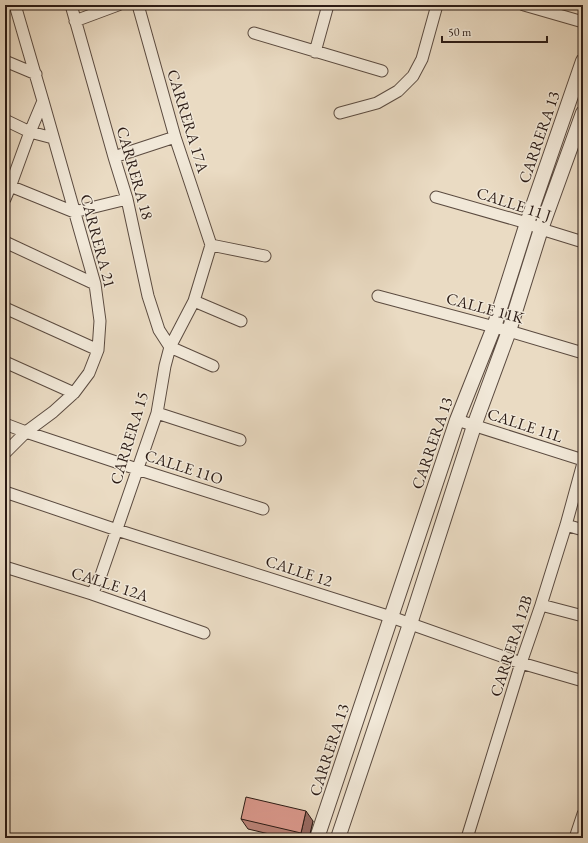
<svg xmlns="http://www.w3.org/2000/svg" width="588" height="843" font-family="'EB Garamond',serif">
  <rect width="100%" height="100%" fill="#eadbc3"/>
  <filter id="stains"><feTurbulence type="fractalNoise" baseFrequency=".005" numOctaves="4"/><feColorMatrix values="0 0 0 0 .2 0 0 0 0 .09 0 0 0 0 .02 0 0 0 .5 -.17"/></filter>
  <radialGradient id="worn" r=".72"><stop offset=".6" stop-color="#630" stop-opacity="0"/><stop offset="1" stop-color="#630" stop-opacity=".3"/></radialGradient>
  <g fill="none" stroke-linecap="round" stroke-linejoin="round">
    <g stroke="#5b4b40" stroke-width="13">
      <path id="minor" d="M 71,5 L 114,157 L 127,199 L 148,296 L 159,330 L 170,347 L 213,366
        M 138,5 L 175,137 L 211,245
        M 524,5 L 583,22
        M 75,21 L 118,5
        M 254,33 L 382,71
        M 315,52 L 328,5
        M 5,61 L 36,74
        M 340,113 L 377,103 L 398,91 L 413,76 L 422,59 L 437,5
        M 5,120 L 30,132 L 53,138
        M 114,157 L 175,137
        M 5,184 L 74,212 L 127,199
        M 436,197 L 527,223 L 541,229 L 583,242
        M 5,199 L 10,187 L 30,132 L 43,101
        M 5,242 L 95,284
        M 211,245 L 265,256
        M 378,296 L 509,331 L 583,353
        M 194,301 L 241,321
        M 5,308 L 98,350
        M 5,362 L 74,393
        M 157,413 L 240,440
        M 457,420 L 583,460
        M 5,424 L 26,432 L 137,469 L 263,509
        M 5,453 L 26,432 L 53,412 L 74,393 L 89,373 L 98,350 L 100,321 L 95,284 L 43,101 L 15,5
        M 5,492 L 117,530 L 391,617 L 521,663 L 583,681
        M 566,525 L 583,530
        M 5,567 L 92,594 L 204,633
        M 92,594 L 101,575 L 157,413 L 165,366 L 170,347 L 194,301 L 211,245
        M 541,605 L 583,616
        M 467,838 L 521,663 L 541,605 L 566,525 L 583,463
        M 575,838 L 583,814"/>
    </g>
    <g stroke="#5b4b40" stroke-width="16">
      <path id="tertiary" d="M 317,838 L 457,420 L 494,327 L 527,223 L 583,61
        M 338,838 L 410,624 L 474,426 L 509,331 L 541,229 L 583,113"/>
    </g>
    <use href="#minor" stroke="#f1e8d8" stroke-width="11"/>
    <use href="#tertiary" stroke="#f1e8d8" stroke-width="14"/>
  </g>
  <path fill="#bc8479" stroke="#2b1b15" d="M 241,819 L 313,821 L 309,838 L 286,838 L 248,829 Z"/>
  <path fill="#996b63" stroke="#2b1b15" d="M 306,811 L 313,821 L 309,838 L 305,838 L 301,833 Z"/>
  <path fill="#db998d" stroke="#2b1b15" d="M 246,797 L 306,811 L 301,833 L 241,819 Z"/>
  <g text-anchor="middle" dominant-baseline="central" stroke-width="3" stroke-linejoin="round" paint-order="stroke">
    <g font-size="16" fill="#2b1b15" stroke="#f1e8d8">
      <text transform="translate(188 121) rotate(73)">CARRERA 17A</text>
      <text transform="translate(539 137) rotate(-71)">CARRERA 13</text>
      <text transform="translate(135 173) rotate(74)">CARRERA 18</text>
      <text transform="translate(514 204) rotate(18)">CALLE 11 J</text>
      <text transform="translate(98 241) rotate(75)">CARRERA 21</text>
      <text transform="translate(485 308) rotate(15)">CALLE 11K</text>
      <text transform="translate(525 425) rotate(18)">CALLE 11L</text>
      <text transform="translate(129 438) rotate(-73)">CARRERA 15</text>
      <text transform="translate(432 443) rotate(-71)">CARRERA 13</text>
      <text transform="translate(184 467) rotate(18)">CALLE 11O</text>
      <text transform="translate(299 571) rotate(18)">CALLE 12</text>
      <text transform="translate(110 584) rotate(18)">CALLE 12A</text>
      <text transform="translate(511 646) rotate(-72)">CARRERA 12B</text>
      <text transform="translate(329 750) rotate(-72)">CARRERA 13</text>
    </g>
  </g>
  <rect width="588" height="843" fill="none" stroke="#eadbc3" stroke-width="20"/>
  <rect x="6" y="6" width="576" height="831" fill="none" stroke="#2b1b15" stroke-width="2"/>
  <rect x="10" y="10" width="568" height="823" fill="none" stroke="#2b1b15"/>
  <path d="M442 36v6h105v-6" fill="none" stroke="#2b1b15" stroke-width="2"/>
  <text x="448" y="36" font-size="12" fill="#2b1b15" stroke="#f1e8d8" stroke-width="3" paint-order="stroke">50 m</text>
  <rect width="100%" height="100%" filter="url(#stains)"/>
  <rect width="100%" height="100%" fill="url(#worn)"/>
</svg>
